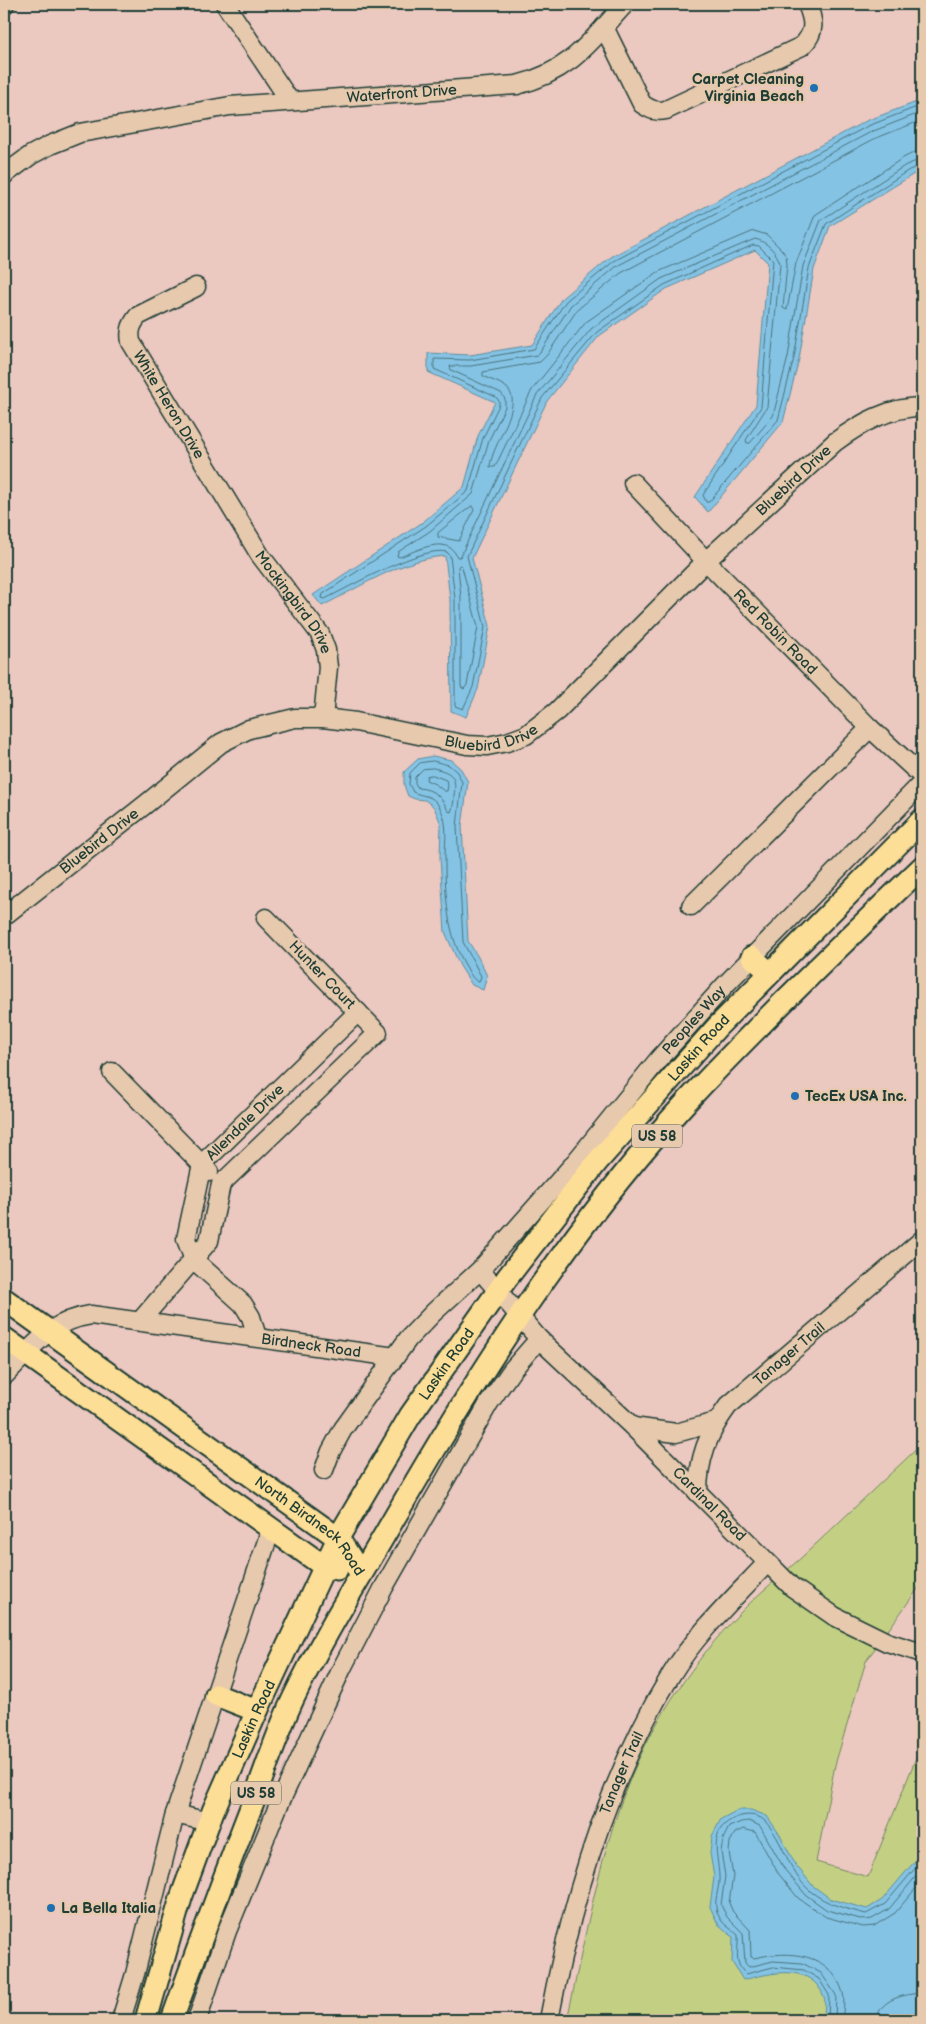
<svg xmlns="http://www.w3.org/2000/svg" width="926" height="2024" font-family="'Balsamiq Sans',sans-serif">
  <rect width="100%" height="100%" fill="#ebc8c0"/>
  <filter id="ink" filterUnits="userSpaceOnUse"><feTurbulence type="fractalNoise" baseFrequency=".02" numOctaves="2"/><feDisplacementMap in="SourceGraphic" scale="10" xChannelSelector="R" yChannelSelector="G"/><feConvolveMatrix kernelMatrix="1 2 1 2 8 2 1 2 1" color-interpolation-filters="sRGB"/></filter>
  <g filter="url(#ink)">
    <path fill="#c3d084" stroke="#71865c" d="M 922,1444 L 922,1583 L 866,1661 L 835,1765 L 816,1862 L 868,1877 L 920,1748 L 922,1737 L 922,2020 L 567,2020 C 588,1926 603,1829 647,1742 C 676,1686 717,1632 764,1590 C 776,1579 789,1569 801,1558 C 842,1520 881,1482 922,1444 Z"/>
    <path fill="#85c3e5" stroke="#5c8d9e" d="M 922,100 L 922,169 L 830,226 L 814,269 L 799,359 L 783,422 L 708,512 L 695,497 L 756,405 L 768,263 L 755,250 L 666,289 L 599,336 L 547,401 L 472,558 L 490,626 L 478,689 L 466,717 L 451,711 L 450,599 L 445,556 C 402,559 360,587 322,606 L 313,595 L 423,522 L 464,487 L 478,436 L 495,402 L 428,372 L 428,353 L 470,355 L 532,345 L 562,298 L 611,257 L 866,121 Z
      M 433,756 L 451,760 L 461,769 L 468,782 L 462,826 L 468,941 L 478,957 L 487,976 L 483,990 L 472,985 L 460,966 L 445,932 L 440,858 L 441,824 L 434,807 L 425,800 L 415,799 L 408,796 L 404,785 L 404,772 L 418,759 Z
      M 738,1810 L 751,1810 L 767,1816 L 780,1835 L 795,1864 L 813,1886 L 831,1899 L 867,1909 L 882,1900 L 915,1861 L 922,1856 L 922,2012 L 888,2020 L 823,2020 C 824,2013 826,2003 824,1997 C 811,1962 770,1973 743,1980 L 732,1962 L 733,1937 L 718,1924 L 710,1907 L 714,1877 L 710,1853 L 712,1836 L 721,1819 Z"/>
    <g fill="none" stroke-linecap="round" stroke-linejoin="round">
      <path stroke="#48737b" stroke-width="1" d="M 922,105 L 868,126 L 614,261 L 566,301 L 534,349 L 470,360 L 434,359 L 434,369 L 496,397 L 499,401 L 499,405 L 483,438 L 468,491 L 426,526 L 323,594 L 322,598 L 325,599 C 349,587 423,545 447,552 L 450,556 L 455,599 L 455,706 L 463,709 L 473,687 L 485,627 L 467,556 L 542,398 L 597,332 L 664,285 L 753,245 L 759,246 L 773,260 L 761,407 L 703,495 L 706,502 L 709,502 L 778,420 L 794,358 L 809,268 L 826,224 L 909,170 L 922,165
        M 922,112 L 871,132 L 617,266 L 571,305 L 541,351 L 537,355 L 471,366 L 450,366 L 451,370 L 501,393 L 505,399 L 505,407 L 489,440 L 473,494 L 430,531 L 398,552 L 397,556 L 400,557 C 416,551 448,533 457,557 L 460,557 L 537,395 L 591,329 L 661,279 L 755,239 C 766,241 778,253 780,264 L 767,407 L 746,440 L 747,443 L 750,443 L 773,416 L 788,357 L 803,266 L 821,220 L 906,165 L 922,159
        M 922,120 L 874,139 L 621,273 L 577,310 L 547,355 L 540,362 L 483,372 L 483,376 C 490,380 500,382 507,388 C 525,405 491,445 490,467 L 495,467 L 532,390 L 586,322 L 658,272 L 754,231 L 767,235 L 782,250 L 786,256 L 787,264 L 783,308 L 787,310 L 796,263 L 815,215 L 903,158 L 915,152 L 922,151
        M 472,506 L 474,510 L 459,541 L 438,537 L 438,533 Z
        M 460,565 L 462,567 L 478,627 L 467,685 L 464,689 L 461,687 L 461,598 L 458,567 Z
        M 433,761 L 449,765 L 457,772 L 462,782 L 457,826 L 463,942 L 481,976 L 479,982 C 473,980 470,974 467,968 C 447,936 445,895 445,858 C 445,839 449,823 439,806 C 432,794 423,797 413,792 L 409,784 L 410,773 L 420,763 Z
        M 433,768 C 452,772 457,776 454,796 C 454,802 453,807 451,812 L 448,811 C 442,797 434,789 418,788 L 415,783 L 415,777 L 423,769 Z
        M 433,775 L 446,780 L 448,785 L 447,791 L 444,791 L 435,784 L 426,780 L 427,776 Z
        M 828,2020 L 829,1995 L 819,1979 L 804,1970 L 773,1967 L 746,1974 C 733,1963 739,1950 738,1935 C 733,1930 725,1926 721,1920 C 710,1903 720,1893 719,1876 C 718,1854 708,1831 733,1819 C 742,1814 757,1813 765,1821 C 784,1841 788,1872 810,1891 C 828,1905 844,1908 866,1914 L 885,1904 L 918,1865 L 922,1862
        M 835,2020 L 836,1995 L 821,1973 L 802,1963 L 773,1961 L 749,1967 L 745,1963 L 743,1933 L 727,1917 L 721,1905 L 725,1876 L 721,1852 L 723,1839 L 729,1827 L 741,1822 L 749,1821 L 760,1826 L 785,1870 L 806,1895 L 827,1910 L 864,1920 L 872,1919 L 889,1909 L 922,1869
        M 842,2020 C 843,2012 845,2001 843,1993 C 831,1952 788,1950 754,1958 L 751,1957 L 750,1930 L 733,1912 L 729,1903 L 733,1876 L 729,1852 L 730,1842 L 735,1833 L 743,1829 L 755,1832 L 778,1873 L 798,1898 L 826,1917 L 863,1927 L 874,1926 L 895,1913 L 922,1881
        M 877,2020 C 878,1999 905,1994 922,1993"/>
      <g stroke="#1f3d34" stroke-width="21">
        <g id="minor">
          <path d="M 225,4 L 290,101"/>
          <path d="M 4,5 L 5,4"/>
          <path d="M 604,27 L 642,104 C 651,110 656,112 666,110 L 802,46 C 816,32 814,21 807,4"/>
          <path id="s1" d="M 4,175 L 31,155 L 50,145 L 80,133 L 230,106 L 517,85 C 571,71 589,43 625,4"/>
          <path id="s2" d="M 196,287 L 138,316 C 131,325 129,331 131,342 L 260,555 L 320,634 L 326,650 L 328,667 L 323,718"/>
          <path id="s3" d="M 633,483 L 706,561 L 870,728 L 922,776"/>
          <path d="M 691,906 L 870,728"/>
          <path id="s4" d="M 4,916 L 146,804 L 221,743 L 249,729 L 295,718 L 323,718 L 356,722 L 467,745 L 487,746 L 507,742 L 526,735 L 557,711 L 706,561 L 835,442 C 861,423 889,407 922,407"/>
          <path d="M 112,1072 L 209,1172"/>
          <path id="s5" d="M 480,1270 L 539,1339 L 633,1427 L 792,1587 L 834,1616 L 887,1642 L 922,1653"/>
          <path d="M 141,1320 L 209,1241 L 221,1184 L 378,1033 L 266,918"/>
          <path id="s6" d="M 257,1337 L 251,1317 L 243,1304 L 194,1260 L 186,1239 L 202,1164 L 358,1012"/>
          <path id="s7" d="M 4,1376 C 32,1348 49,1321 91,1315 L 395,1357"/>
          <path d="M 633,1427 L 676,1433 L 716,1422"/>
          <path id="s8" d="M 324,1470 L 331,1451 L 343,1429 L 408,1339 L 434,1312 L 480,1270 L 572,1166 L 658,1060 L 725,985 L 922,783"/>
          <path id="s9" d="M 698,1493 C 698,1459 708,1433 728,1406 L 922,1240"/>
          <path d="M 175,1814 L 209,1822"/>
          <path d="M 121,2020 L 135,1974 L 175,1814 L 271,1529"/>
          <path d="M 197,2020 L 227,1931 L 277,1809 L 342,1668 L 384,1587 L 489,1403 L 512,1370 L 539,1339"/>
          <path id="s10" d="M 549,2020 C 571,1902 607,1779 671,1675 C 696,1634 733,1599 767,1563"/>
        </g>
      </g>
      <g stroke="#1f3d34" stroke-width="25">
        <g id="major">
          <path d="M 752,957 L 770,973"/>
          <path id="s11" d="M 4,1299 L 338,1538 L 361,1574"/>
          <path d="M 4,1338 L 325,1567 L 337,1569"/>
          <path d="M 216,1695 L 257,1711"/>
          <path id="s12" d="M 146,2020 L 181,1898 L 213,1811 L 257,1711 L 338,1538 L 410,1416 L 507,1278 L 597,1162 L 717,1027 L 922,820"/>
          <path d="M 172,2020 C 199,1945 226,1871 255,1797 C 267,1765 278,1731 293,1699 C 322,1638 358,1581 392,1522 C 478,1373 572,1226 689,1099 C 764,1019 843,943 922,867"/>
        </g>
      </g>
      <use href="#minor" stroke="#e7c9ae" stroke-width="18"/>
      <use href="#major" stroke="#fdde96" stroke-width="21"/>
    </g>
  </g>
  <g fill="#1f6fb2" stroke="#e7c9ae" stroke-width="2">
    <circle cx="814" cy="88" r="5"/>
    <circle cx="795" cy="1096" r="5"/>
    <circle cx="51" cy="1908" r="5"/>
  </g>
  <g text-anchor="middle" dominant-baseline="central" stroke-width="5" stroke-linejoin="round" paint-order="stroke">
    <g fill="#e7c9ae" stroke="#5b6759" stroke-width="1">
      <rect x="632" y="1124.5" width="50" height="23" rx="4"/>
      <rect x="231" y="1781.5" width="50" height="23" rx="4"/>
    </g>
    <g font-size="14" font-weight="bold" fill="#1f3d34">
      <text x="657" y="1136">US 58</text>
      <text x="256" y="1793">US 58</text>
    </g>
    <g font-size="15" font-weight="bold" fill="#1f3d34" stroke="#e7c9ae" text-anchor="start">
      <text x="804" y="79" text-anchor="end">Carpet Cleaning<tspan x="804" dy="17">Virginia Beach</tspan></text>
      <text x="805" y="1096">TecEx USA Inc.</text>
      <text x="61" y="1908">La Bella Italia</text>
    </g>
    <g font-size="15" fill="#1f3d34" stroke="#e7c9ae">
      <text stroke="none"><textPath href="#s1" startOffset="412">Waterfront Drive</textPath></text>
      <text stroke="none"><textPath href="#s2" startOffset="166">White Heron Drive</textPath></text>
      <text stroke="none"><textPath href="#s4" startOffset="961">Bluebird Drive</textPath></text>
      <text stroke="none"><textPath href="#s2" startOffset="400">Mockingbird Drive</textPath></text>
      <text stroke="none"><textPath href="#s3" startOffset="206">Red Robin Road</textPath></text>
      <text stroke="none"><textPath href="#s4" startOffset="556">Bluebird Drive</textPath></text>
      <text stroke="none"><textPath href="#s4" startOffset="121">Bluebird Drive</textPath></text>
      <text transform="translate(322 975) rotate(46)">Hunter Court</text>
      <text stroke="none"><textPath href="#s8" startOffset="585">Peoples Way</textPath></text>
      <text stroke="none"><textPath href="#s12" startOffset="1130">Laskin Road</textPath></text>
      <text stroke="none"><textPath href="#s6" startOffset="261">Allendale Drive</textPath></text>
      <text stroke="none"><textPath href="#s7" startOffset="331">Birdneck Road</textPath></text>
      <text stroke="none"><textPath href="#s9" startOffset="174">Tanager Trail</textPath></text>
      <text stroke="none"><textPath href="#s12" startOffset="725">Laskin Road</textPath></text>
      <text stroke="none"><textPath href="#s5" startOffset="328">Cardinal Road</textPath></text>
      <text stroke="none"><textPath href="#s11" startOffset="382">North Birdneck Road</textPath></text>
      <text stroke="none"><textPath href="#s12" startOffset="320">Laskin Road</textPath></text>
      <text stroke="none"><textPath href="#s10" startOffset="258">Tanager Trail</textPath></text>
    </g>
  </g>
  <rect width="926" height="2024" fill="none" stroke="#e7c9ae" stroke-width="20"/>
  <rect x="10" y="10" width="906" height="2004" fill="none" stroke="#1f3d34" stroke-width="2" filter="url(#ink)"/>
</svg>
